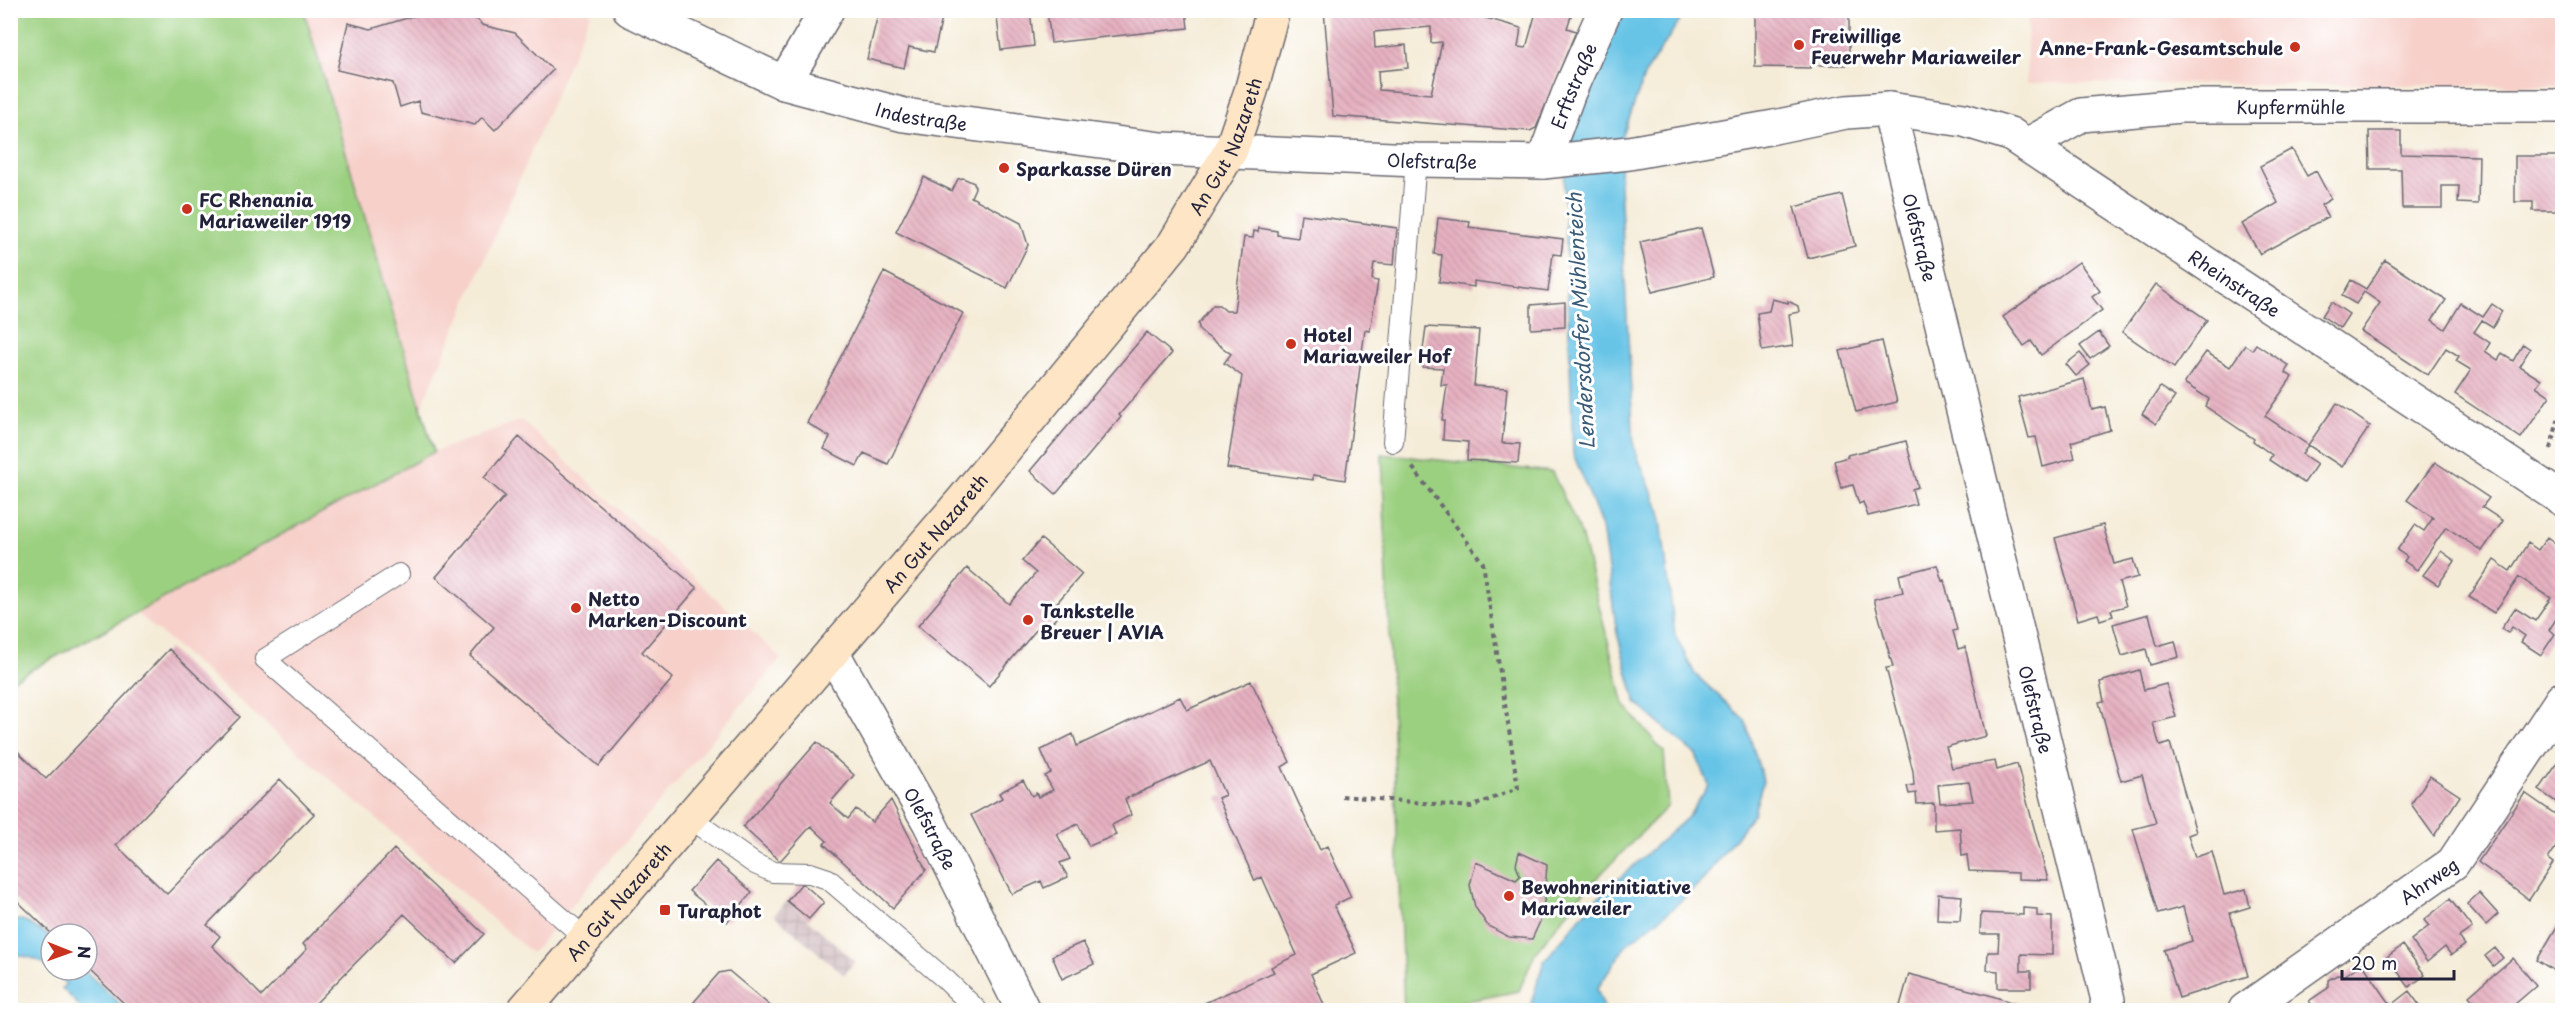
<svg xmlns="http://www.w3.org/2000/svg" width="2573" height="1021" font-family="'Playpen Sans',sans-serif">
  <defs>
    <pattern id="industrial-grid" width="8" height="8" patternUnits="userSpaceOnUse" patternTransform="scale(1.5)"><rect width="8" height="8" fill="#d2bec2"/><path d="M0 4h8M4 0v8" fill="none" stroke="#b4a3a8"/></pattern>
    <pattern id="building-back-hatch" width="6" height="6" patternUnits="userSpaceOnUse" patternTransform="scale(1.5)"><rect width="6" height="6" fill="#e6b1c1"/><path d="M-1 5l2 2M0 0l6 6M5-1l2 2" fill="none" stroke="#c598a7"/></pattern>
  </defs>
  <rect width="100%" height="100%" fill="#fff"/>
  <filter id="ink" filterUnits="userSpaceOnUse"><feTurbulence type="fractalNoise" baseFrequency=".0167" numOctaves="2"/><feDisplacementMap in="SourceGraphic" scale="12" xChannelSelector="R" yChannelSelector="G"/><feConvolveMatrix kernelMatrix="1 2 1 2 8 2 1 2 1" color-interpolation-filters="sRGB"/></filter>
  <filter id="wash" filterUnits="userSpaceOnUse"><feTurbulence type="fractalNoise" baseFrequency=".008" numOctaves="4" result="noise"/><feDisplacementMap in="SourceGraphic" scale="24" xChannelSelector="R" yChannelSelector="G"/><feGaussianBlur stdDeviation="1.35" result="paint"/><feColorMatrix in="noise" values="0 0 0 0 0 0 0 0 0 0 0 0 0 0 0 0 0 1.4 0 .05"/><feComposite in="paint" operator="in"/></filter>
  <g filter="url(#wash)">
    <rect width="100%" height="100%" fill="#f5ecd8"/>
    <path fill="#f7d0ca" d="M 588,10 L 591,12 L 421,408 L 304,11 Z
      M 2028,11 L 2562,11 L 2562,86 L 2026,83 Z
      M 521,420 L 781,658 L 532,953 L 136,612 L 434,452 Z"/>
    <path fill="url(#industrial-grid)" d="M 787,901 L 855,961 L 844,975 L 774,915 Z"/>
    <path fill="#9cd081" stroke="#5f795e" stroke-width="1.5" d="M 11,10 L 304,11 L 434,452 L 11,681 Z
      M 1382,454 L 1552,472 L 1581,534 L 1624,705 L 1664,752 L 1668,806 L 1586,889 L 1535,953 L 1519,991 L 1420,1010 L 1404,1010 Z"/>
    <path fill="#68c4e6" stroke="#457390" stroke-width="1.5" d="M 1622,11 L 1686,11 L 1645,74 L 1621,141 L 1620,185 L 1634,448 L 1660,512 L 1675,635 L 1695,674 L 1745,720 L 1763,781 L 1754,813 L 1704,879 L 1672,909 L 1626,945 L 1597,989 L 1605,1010 L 1529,1010 L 1544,961 L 1595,900 L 1688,817 L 1709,785 L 1696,755 L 1636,703 L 1617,633 L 1602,527 L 1573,453 L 1564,186 L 1567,140 L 1575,92 Z
      M 11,920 L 23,920 L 51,937 L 51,969 C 40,959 25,954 11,957 Z
      M 52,970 L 84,970 L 126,1010 L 83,1010 L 62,988 L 66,984 Z"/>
    <g id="blocks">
      <path fill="url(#building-back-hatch)" fill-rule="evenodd" d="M 879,10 L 944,10 L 934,52 L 909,47 L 904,68 L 867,59 Z
        M 996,10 L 1030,10 L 1034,46 L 1001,50 Z
        M 1047,10 L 1186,10 L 1188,28 L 1051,43 Z
        M 1324,10 L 1458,10 L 1521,28 L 1518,47 L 1526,48 L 1536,12 L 1542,14 L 1543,10 L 1573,10 L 1567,28 L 1576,31 L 1536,128 L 1530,131 L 1333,116 ZM 1431,27 L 1431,43 L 1442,42 L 1431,94 L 1379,90 L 1378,71 L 1408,68 L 1406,45 L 1375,48 L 1374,32 Z
        M 1755,10 L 1849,10 L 1849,65 L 1811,65 L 1811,68 L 1755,67 Z
        M 427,12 L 459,20 L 466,16 L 478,20 L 482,25 L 515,33 L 553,70 L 495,130 L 482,117 L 475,125 L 421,112 L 418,101 L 400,107 L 393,83 L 337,70 L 348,23 L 371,29 Z
        M 2369,131 L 2401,131 L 2401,154 L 2479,156 L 2478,204 L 2458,203 L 2459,186 L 2442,186 L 2442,208 L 2402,208 L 2401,169 L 2370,169 Z
        M 2292,149 L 2307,176 L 2316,171 L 2331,199 L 2321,205 L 2328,217 L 2260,254 L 2242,224 L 2278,203 L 2260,166 Z
        M 2515,156 L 2562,156 L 2562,211 L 2533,211 L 2533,202 L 2515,202 Z
        M 924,177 L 952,191 L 958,179 L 963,178 L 974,183 L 975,188 L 971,197 L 1021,223 L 1028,245 L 1007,288 L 896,232 Z
        M 1842,195 L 1855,246 L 1808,258 L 1794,207 Z
        M 1301,214 L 1397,228 L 1394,265 L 1374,263 L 1372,280 L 1378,281 L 1370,331 L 1365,330 L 1345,480 L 1313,475 L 1313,480 L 1227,468 L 1242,376 L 1224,363 L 1231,354 L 1200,331 L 1198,324 L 1213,305 L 1219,305 L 1226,311 L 1234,311 L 1244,237 L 1253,238 L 1254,231 L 1258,232 L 1259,228 L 1277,231 L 1277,235 L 1298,238 Z
        M 1438,218 L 1470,222 L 1469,227 L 1563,239 L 1561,255 L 1553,254 L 1548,291 L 1474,281 L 1474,287 L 1439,282 L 1442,255 L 1434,254 Z
        M 1701,228 L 1714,277 L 1652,292 L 1640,242 Z
        M 2385,260 L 2446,300 L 2432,320 L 2445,329 L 2461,303 L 2483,317 L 2492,304 L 2502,311 L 2493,327 L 2482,320 L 2474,332 L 2490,343 L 2485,351 L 2498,360 L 2502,354 L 2513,361 L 2523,344 L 2530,349 L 2519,366 L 2541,380 L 2536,386 L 2550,396 L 2521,438 L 2455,394 L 2471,370 L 2456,361 L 2459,356 L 2446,348 L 2428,375 L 2361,331 L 2380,303 L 2364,292 L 2356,304 L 2342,296 L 2351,280 L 2366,289 Z
        M 2079,262 L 2100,291 L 2092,297 L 2102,310 L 2041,355 L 2031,341 L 2024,346 L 2003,317 Z
        M 884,272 L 963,313 L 888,464 L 864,453 L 857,466 L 824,449 L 830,437 L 807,423 Z
        M 2156,284 L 2207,320 L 2174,368 L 2122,332 Z
        M 1772,299 L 1788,303 L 1788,301 L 1798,306 L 1799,312 L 1789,314 L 1793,346 L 1762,351 L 1757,313 L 1769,311 Z
        M 1565,302 L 1565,327 L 1531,329 L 1531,305 Z
        M 2331,302 L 2349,314 L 2340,328 L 2322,316 Z
        M 1426,327 L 1479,330 L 1474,386 L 1507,388 L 1502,443 L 1520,444 L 1518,463 L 1467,460 L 1468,442 L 1443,440 L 1444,420 L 1442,420 L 1447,385 L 1441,385 L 1443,368 L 1423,367 L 1421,364 Z
        M 1147,332 L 1172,353 L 1119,415 L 1121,417 L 1056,494 L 1030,471 Z
        M 2099,332 L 2109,346 L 2090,359 L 2080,346 Z
        M 1882,341 L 1897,402 L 1856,412 L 1840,351 Z
        M 2256,344 L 2289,366 L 2285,372 L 2292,377 L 2265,416 L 2308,445 L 2302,454 L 2317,464 L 2304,483 L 2269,460 L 2272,455 L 2253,441 L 2254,439 L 2205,406 L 2209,399 L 2184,383 L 2206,352 L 2230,367 L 2245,345 L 2252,350 Z
        M 2080,353 L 2090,365 L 2076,376 L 2066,364 Z
        M 2084,379 L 2092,410 L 2105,407 L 2110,430 L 2071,442 L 2075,458 L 2043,467 L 2036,437 L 2029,438 L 2018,397 Z
        M 2160,387 L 2175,397 L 2156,424 L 2142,414 Z
        M 2337,403 L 2370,426 L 2342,467 L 2308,445 Z
        M 519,437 L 697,588 L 642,652 L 673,678 L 599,766 L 470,656 L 494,627 L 436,577 L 505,496 L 484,478 Z
        M 1906,441 L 1918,487 L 1912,489 L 1916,504 L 1868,516 L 1863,502 L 1859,504 L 1853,485 L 1841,488 L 1834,461 L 1848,457 L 1847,455 Z
        M 2435,462 L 2489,498 L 2482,507 L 2503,521 L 2482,551 L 2446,527 L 2417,570 L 2404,561 L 2407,557 L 2397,550 L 2415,525 L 2424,531 L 2433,518 L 2407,500 Z
        M 2103,525 L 2114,564 L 2133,559 L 2138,577 L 2119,582 L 2126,606 L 2111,610 L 2113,616 L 2100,620 L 2098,614 L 2078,620 L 2055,538 Z
        M 2547,537 L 2562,548 L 2562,619 L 2558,616 L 2549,630 L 2555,634 L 2541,655 L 2521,642 L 2525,636 L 2512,627 L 2508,633 L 2501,629 L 2515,608 L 2535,621 L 2551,598 L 2519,577 L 2494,613 L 2469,597 L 2494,560 L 2510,571 L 2528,543 L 2538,550 Z
        M 1041,539 L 1082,574 L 1054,606 L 1061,612 L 1043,633 L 1037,629 L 989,686 L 918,626 L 967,568 L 1009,604 L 1036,573 L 1022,561 Z
        M 2441,551 L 2455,561 L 2438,585 L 2423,575 Z
        M 1937,565 L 1942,581 L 1944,580 L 1957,630 L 1953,631 L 1958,649 L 1965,647 L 1986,736 L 1946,747 L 1952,768 L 1995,761 L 1997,770 L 2017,764 L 2048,880 L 2018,879 L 2018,873 L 1969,871 L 1967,855 L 1962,856 L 1960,828 L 1934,830 L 1934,803 L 1917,804 L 1916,793 L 1909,794 L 1907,786 L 1914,785 L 1913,771 L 1886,668 L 1893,667 L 1874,599 L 1903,592 L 1899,575 ZM 1969,782 L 1973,801 L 1940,803 L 1938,785 Z
        M 2149,614 L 2157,646 L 2175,641 L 2179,657 L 2150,665 L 2146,649 L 2122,656 L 2113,624 Z
        M 169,649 L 240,717 L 116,845 L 167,894 L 280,779 L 314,814 L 207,925 L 220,936 L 212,946 L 262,996 L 307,949 L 303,944 L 394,849 L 484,934 L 456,963 L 404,914 L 309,1010 L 131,1010 L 87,968 L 87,934 L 52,934 L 10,894 L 10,744 L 46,779 Z
        M 2139,670 L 2144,690 L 2166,684 L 2176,717 L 2153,723 L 2160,746 L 2170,743 L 2196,832 L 2188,835 L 2195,857 L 2212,852 L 2224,895 L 2246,889 L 2250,907 L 2230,913 L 2248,976 L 2179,998 L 2164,950 L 2192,941 L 2183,907 L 2158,914 L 2133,829 L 2156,823 L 2142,775 L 2121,781 L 2099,702 L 2104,701 L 2100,682 Z
        M 1251,681 L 1290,762 L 1282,767 L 1320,850 L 1327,846 L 1351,897 L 1334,905 L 1356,953 L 1311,974 L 1326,1010 L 1189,1010 L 1274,972 L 1271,967 L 1297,955 L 1262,877 L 1255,881 L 1218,798 L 1225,795 L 1210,761 L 1125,799 L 1131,815 L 1112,825 L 1116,835 L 1089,846 L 1078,824 L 1057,834 L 1070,859 L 1060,863 L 1068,877 L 1044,888 L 1041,881 L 1012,894 L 971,815 L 1002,798 L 999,793 L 1023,780 L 1032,796 L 1036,793 L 1038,797 L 1053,790 L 1045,776 L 1051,773 L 1041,750 L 1073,734 L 1077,746 L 1180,697 L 1187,710 Z
        M 817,742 L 854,775 L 830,803 L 848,819 L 856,809 L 872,822 L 891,800 L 926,870 L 893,908 L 824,844 L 827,841 L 811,826 L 780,861 L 743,827 Z
        M 2557,764 L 2562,767 L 2562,806 L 2539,790 Z
        M 2430,776 L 2460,796 L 2434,836 L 2411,804 Z
        M 2525,793 L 2562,819 L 2562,838 L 2548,859 L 2553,863 L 2529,900 L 2478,862 Z
        M 1519,852 L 1547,865 L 1543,915 L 1532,939 L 1509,937 L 1488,926 L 1475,907 L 1470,885 L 1476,862 L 1516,880 L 1520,876 L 1516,865 Z
        M 716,861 L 752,892 L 727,922 L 689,891 Z
        M 802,883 L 824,902 L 809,919 L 787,901 Z
        M 2479,893 L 2498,914 L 2486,925 L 2467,904 Z
        M 1938,894 L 1962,896 L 1960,921 L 1937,920 Z
        M 2450,899 L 2472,928 L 2459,937 L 2465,945 L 2451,955 L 2445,947 L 2427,962 L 2411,940 L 2429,926 L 2424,920 Z
        M 2023,908 L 2037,909 L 2037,916 L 2052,917 L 2052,955 L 2021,954 L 2021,971 L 2031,971 L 2031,988 L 1998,988 L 1998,971 L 1987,970 L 1988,952 L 1998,952 L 1999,934 L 1980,934 L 1981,913 L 2023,915 Z
        M 2562,918 L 2562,980 L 2556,982 L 2553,970 L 2537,960 Z
        M 1083,942 L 1094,964 L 1062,979 L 1052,956 Z
        M 2403,945 L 2425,975 L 2409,987 L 2387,957 Z
        M 2495,948 L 2503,958 L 2493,966 L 2485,956 Z
        M 2513,958 L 2536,986 L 2508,1010 L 2481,1010 L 2469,996 Z
        M 2362,963 L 2391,1005 L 2409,991 L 2423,1010 L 2316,1010 L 2309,1001 L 2328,988 L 2328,980 L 2337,975 L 2344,976 Z
        M 729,971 L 775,1010 L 687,1010 L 719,973 Z
        M 1909,974 L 1989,995 L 2036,1010 L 1901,1010 L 1899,1009 Z"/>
    </g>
  </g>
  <g filter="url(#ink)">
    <use href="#blocks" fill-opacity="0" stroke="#6c6972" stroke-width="1.5"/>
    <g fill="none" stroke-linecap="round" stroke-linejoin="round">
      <g stroke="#6c6972" stroke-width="22">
        <path id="lane" d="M 1393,442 L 1416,160
          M 399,574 L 265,659 L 585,938
          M 690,818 L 755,864 L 773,872 L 810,873 L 828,879 L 945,979 L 977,1010"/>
      </g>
      <g stroke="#6c6972" stroke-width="36">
        <g id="street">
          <path id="s1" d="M 630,10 L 784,83 L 904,115 L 1161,149 L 1416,160 L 1543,162 L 1629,153 L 1774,127 L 1846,112 L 1889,109 L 1964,120 L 2010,134 L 2562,499"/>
          <path d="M 784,83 L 827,10"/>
          <path id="s2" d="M 1889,109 L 2108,1000 L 2106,1010"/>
          <path id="s3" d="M 2027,145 L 2081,115 L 2181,106 L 2562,106"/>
          <path id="s4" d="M 1543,162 L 1569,92 L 1605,10"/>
          <path id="s5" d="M 832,652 L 929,822 L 1023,1010"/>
          <path id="s6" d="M 2245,1010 L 2453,863 L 2562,699"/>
        </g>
      </g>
      <g stroke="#6c6972" stroke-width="36">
        <g id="secondary">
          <path id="s7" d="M 524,1010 L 963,500 L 1174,244 L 1231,150 L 1251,91 L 1273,10"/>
        </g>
      </g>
      <path stroke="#6c6972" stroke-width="4" stroke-dasharray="4.5 4.5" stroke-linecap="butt" d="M 2550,449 L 2562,407
        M 1342,796 L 1471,807 L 1518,788 L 1483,563 L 1410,464"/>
      <use href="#lane" stroke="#fff" stroke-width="20"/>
      <use href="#street" stroke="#fff" stroke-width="33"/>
      <use href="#secondary" stroke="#fde5c5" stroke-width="33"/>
    </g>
  </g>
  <g fill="#c8321e" stroke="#fff" stroke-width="2">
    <circle cx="1799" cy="45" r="6"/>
    <circle cx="2295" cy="47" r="6"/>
    <circle cx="1004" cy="168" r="6"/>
    <circle cx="187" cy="209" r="6"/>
    <circle cx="1291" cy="344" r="6"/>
    <circle cx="576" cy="608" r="6"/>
    <circle cx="1028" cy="620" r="6"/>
    <circle cx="1509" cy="896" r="6"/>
    <rect x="659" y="904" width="12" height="12" rx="3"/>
  </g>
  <g text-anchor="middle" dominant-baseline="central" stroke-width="6" stroke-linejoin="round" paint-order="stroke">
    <g font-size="18" font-weight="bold" fill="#22223b" stroke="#fff" text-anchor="start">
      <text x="1811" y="35">Freiwillige<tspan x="1811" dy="21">Feuerwehr Mariaweiler</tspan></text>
      <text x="2283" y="47" text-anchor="end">Anne-Frank-Gesamtschule</text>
      <text x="1016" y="168">Sparkasse Düren</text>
      <text x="199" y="199">FC Rhenania<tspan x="199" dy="21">Mariaweiler 1919</tspan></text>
      <text x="1303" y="334">Hotel<tspan x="1303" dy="21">Mariaweiler Hof</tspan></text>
      <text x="588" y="598">Netto<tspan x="588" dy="21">Marken-Discount</tspan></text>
      <text x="1040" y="610">Tankstelle<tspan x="1040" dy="21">Breuer | AVIA</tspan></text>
      <text x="1521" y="886">Bewohnerinitiative<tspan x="1521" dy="21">Mariaweiler</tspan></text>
      <text x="677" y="910">Turaphot</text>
    </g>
    <g font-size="18" fill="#22223b" stroke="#fff">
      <text stroke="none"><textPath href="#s4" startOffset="82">Erftstraße</textPath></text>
      <text stroke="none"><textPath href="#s3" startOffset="272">Kupfermühle</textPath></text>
      <text stroke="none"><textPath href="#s1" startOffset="312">Indestraße</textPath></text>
      <text stroke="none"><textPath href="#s7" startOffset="1116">An Gut Nazareth</textPath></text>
      <text stroke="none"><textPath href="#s1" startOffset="825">Olefstraße</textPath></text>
      <text stroke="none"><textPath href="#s2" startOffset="132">Olefstraße</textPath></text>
      <text stroke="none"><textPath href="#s1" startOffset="1680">Rheinstraße</textPath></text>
      <text stroke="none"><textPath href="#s7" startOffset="630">An Gut Nazareth</textPath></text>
      <text stroke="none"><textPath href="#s2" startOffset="618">Olefstraße</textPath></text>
      <text stroke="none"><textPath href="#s5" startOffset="202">Olefstraße</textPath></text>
      <text stroke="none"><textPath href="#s6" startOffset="225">Ahrweg</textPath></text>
      <text stroke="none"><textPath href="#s7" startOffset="144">An Gut Nazareth</textPath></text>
    </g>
    <g font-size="20" font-style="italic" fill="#3a5b77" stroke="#fff">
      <text transform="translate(1580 321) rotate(-93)">Lendersdorfer Mühlenteich</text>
    </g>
  </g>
  <rect width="2573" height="1021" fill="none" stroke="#fff" stroke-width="36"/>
  <g transform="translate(69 952) rotate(91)"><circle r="28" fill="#ffffff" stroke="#a7a7b1" stroke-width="1.5"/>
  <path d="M0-4.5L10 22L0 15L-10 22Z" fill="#c8321e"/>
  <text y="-9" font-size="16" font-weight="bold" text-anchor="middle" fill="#22223b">N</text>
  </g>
  <path d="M2342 970v9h112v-9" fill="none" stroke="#22223b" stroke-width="3"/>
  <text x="2351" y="970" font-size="18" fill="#22223b" stroke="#ffffff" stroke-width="4.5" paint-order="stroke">20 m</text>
</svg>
